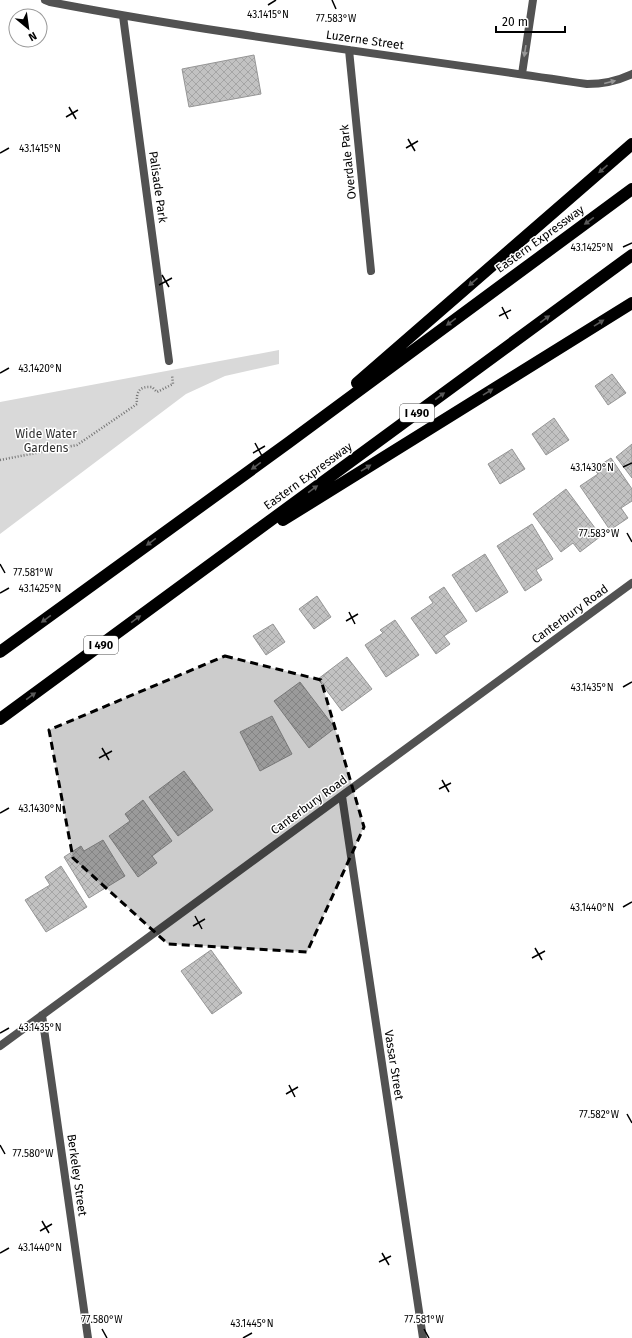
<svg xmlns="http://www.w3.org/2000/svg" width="632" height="1338" font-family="'Fira Sans',sans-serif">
  <defs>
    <pattern id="building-cross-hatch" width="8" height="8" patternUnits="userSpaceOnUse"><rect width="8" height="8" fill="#c2c2c2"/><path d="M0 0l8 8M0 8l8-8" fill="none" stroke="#a5a5a5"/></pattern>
  </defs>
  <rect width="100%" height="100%" fill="#fff"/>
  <path fill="#d9d9d9" d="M 279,350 L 279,364 L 225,376 L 186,394 L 0,534 L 0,402 Z"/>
  <path fill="url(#building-cross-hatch)" stroke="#969696" d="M 254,55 L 261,94 L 189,107 L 182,69 Z
    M 612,374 L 626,393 L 608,405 L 595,386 Z
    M 554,418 L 569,440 L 546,455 L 532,434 Z
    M 632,444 L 632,478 L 616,457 Z
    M 512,449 L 525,469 L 500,484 L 488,464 Z
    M 611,458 L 632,489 L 632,501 L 621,508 L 628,518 L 610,530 L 580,486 L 598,474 L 594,469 Z
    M 566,489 L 601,536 L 580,552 L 573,543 L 561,552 L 533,514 Z
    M 532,524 L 553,559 L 536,570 L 542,580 L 525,591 L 497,546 Z
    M 485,554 L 508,592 L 476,612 L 452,575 Z
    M 444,587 L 467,621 L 444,636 L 450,644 L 436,654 L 411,618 L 433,603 L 429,597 Z
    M 317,596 L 331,617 L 314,629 L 299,609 Z
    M 395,620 L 419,655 L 386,677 L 365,645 L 383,633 L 380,630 Z
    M 273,624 L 285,642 L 266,655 L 253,636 Z
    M 347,657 L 372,689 L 342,711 L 318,679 Z
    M 300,682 L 335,728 L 309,748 L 274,701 Z
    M 272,716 L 292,754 L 260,771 L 240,732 Z
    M 184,771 L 213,810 L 178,836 L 149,797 Z
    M 143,800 L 172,841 L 152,856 L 157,863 L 138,877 L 109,836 L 130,821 L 125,814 Z
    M 103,840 L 125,876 L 89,898 L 64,857 L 81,846 L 84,851 Z
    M 61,866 L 87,907 L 46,932 L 25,900 L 50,885 L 45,877 Z
    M 211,950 L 242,993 L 212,1014 L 181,971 Z"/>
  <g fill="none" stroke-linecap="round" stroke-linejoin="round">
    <path stroke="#747474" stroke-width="2.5" stroke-dasharray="1 2" stroke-linecap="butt" d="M 0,460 L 77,445 L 137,404 C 136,392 139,386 152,387 L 157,392 L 173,384 L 172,375"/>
    <path stroke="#525252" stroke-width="8" d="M 45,0 L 50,2 C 228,36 408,57 587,84 C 603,84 617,81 632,74
      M 123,16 L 169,361
      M 349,50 L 371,271
      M 522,74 L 533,0
      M 342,796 L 423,1338
      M 42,1015 L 88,1338
      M 0,1046 L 632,583"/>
    <path stroke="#000" stroke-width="12" d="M 357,383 L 632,144
      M 283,520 L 632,303
      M 0,652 L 288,443 L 632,189
      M 0,719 L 632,255"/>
  </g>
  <defs><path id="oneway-solid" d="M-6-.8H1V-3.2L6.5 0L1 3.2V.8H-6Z"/></defs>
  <g fill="#979797">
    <use href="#oneway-solid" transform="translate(525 51) rotate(99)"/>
    <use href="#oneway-solid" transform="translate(610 82) rotate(-14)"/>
  </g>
  <g fill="#595959">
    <use href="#oneway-solid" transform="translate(603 169) rotate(139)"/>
    <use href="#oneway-solid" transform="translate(589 221) rotate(144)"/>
    <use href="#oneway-solid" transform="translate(473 282) rotate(139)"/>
    <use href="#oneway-solid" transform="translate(545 319) rotate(-36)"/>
    <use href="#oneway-solid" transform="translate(451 322) rotate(144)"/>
    <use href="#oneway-solid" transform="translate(599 323) rotate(-32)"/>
    <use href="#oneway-solid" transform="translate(488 392) rotate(-32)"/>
    <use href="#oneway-solid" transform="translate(440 396) rotate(-36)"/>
    <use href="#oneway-solid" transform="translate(256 466) rotate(144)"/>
    <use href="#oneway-solid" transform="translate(366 468) rotate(-32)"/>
    <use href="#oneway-solid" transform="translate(313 489) rotate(-36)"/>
    <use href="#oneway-solid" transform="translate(151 542) rotate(144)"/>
    <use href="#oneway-solid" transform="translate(46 619) rotate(144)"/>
    <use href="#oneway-solid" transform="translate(136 619) rotate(-36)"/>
    <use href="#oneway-solid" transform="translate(31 696) rotate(-36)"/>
  </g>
  <path fill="#000" fill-opacity="0.2" stroke="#000" stroke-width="3" stroke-dasharray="8 5" stroke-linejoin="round" d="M 225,656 L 321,680 L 364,827 L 307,952 L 168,944 L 73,858 L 49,730 Z"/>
  <path fill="none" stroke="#000" stroke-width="1.5" d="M 332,0 L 336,9M 268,5 L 276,0M 69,107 L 76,119M 66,117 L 78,110M 408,139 L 415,151M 406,148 L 418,141M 0,153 L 9,148M 623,247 L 632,243M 162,275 L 169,287M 159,285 L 172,278M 502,307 L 508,319M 499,316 L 511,310M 0,373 L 9,368M 255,443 L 262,456M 253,453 L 265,446M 623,467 L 632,463M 627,533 L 632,542M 0,564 L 5,573M 0,593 L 9,588M 349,612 L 355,624M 346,621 L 358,614M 623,687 L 632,682M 102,748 L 109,760M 99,758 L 112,751M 442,780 L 449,792M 439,789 L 451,783M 0,813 L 9,808M 623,907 L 632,902M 195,916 L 202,929M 193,926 L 205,919M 535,948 L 542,960M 532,958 L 545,951M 0,1033 L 9,1028M 289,1085 L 295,1097M 286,1094 L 298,1087M 627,1114 L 632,1123M 0,1145 L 5,1154M 42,1221 L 49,1233M 40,1231 L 52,1224M 0,1253 L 9,1248M 382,1253 L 389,1265M 379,1262 L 391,1256M 102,1329 L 107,1338M 424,1329 L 429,1338M 243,1338 L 252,1333"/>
  <g text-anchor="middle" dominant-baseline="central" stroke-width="3" stroke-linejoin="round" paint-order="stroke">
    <g fill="#fff" stroke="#4c4c4c" stroke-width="1">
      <rect x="400" y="404" width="34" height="18" rx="3"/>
      <rect x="84" y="636" width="34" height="18" rx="3"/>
    </g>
    <g font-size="11" font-weight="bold" fill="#000">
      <text x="417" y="413">I 490</text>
      <text x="101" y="645">I 490</text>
    </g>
    <g font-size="12" fill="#000" stroke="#fff">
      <text transform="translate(365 40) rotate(8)">Luzerne Street</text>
      <text transform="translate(348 162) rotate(-96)">Overdale Park</text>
      <text transform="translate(158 187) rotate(82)">Palisade Park</text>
      <text transform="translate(540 239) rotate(-36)">Eastern Expressway</text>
      <text transform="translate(308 476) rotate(-36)">Eastern Expressway</text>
      <text transform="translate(570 614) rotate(-36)">Canterbury Road</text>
      <text transform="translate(309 805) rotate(-36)">Canterbury Road</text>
      <text transform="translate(394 1065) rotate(81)">Vassar Street</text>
      <text transform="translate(77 1175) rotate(82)">Berkeley Street</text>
    </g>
    <g font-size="12" fill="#303030" stroke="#fff">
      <text x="46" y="434">Wide Water<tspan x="46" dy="14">Gardens</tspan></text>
    </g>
  </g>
  <g font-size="10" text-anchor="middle" fill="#000" stroke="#fff" stroke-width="3" stroke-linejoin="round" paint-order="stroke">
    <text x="268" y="18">43.1415°N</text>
    <text x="336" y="22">77.583°W</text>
    <text x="40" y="152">43.1415°N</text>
    <text x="592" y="251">43.1425°N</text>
    <text x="40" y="372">43.1420°N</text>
    <text x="592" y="471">43.1430°N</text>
    <text x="599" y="537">77.583°W</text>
    <text x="33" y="576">77.581°W</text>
    <text x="40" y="592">43.1425°N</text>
    <text x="592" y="691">43.1435°N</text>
    <text x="40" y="812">43.1430°N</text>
    <text x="592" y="911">43.1440°N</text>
    <text x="40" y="1031">43.1435°N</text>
    <text x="599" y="1118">77.582°W</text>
    <text x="33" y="1157">77.580°W</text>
    <text x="40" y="1251">43.1440°N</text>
    <text x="102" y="1323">77.580°W</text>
    <text x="424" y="1323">77.581°W</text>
    <text x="252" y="1327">43.1445°N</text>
  </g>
  <g transform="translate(28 28) rotate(151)"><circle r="19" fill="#ffffff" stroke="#999999"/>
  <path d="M0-3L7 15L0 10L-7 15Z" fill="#000000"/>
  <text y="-6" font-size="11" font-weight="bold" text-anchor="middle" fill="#000000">N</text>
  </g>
  <path d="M496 26v6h69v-6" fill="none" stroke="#000000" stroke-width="2"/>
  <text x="502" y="26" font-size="12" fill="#000000" stroke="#ffffff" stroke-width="3" paint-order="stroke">20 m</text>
</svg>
